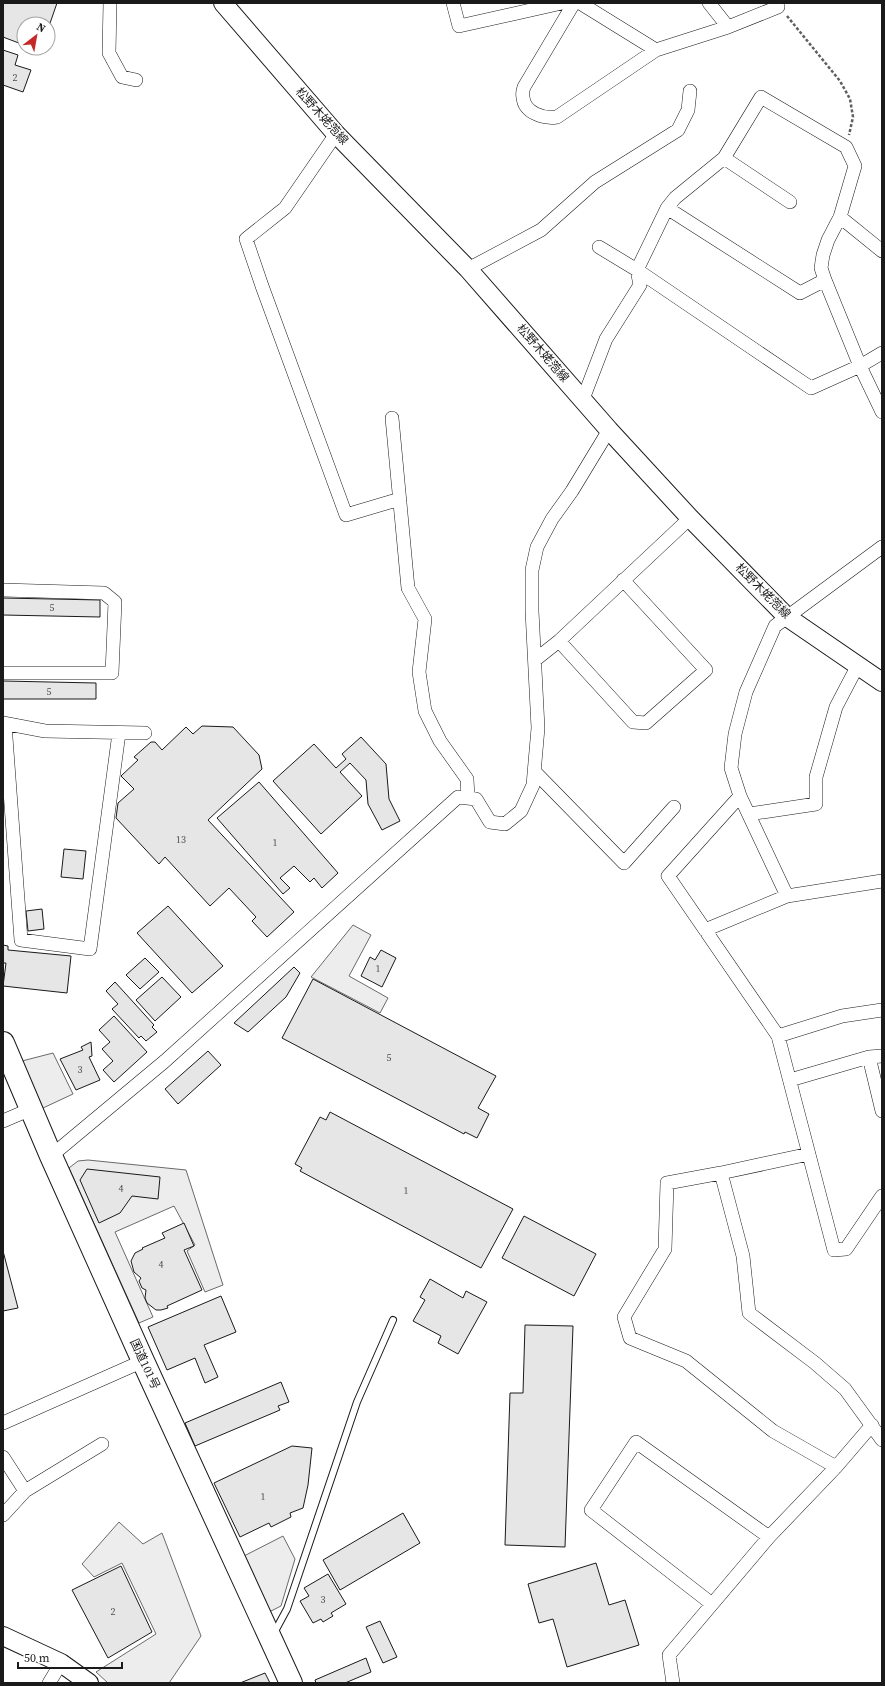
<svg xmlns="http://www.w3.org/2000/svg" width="885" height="1686" font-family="'Source Serif 4','Noto Sans JP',serif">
  <rect width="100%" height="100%" fill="#fff"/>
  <path fill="#ededed" stroke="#6a6a6a" d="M 353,925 L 371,935 L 349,976 L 388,998 L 380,1013 L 311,977 Z
    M 53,1053 L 73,1094 L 43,1108 L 22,1061 Z
    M 88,1160 L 186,1170 L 223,1285 L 205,1292 L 187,1251 L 195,1245 L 174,1206 L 115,1232 L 153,1317 L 139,1323 L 69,1168 L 78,1161 Z
    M 119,1522 L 143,1544 L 162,1533 L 201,1636 L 169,1683 L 108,1683 L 96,1672 L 156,1634 L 122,1563 L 94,1577 L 82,1564 Z
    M 283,1536 L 295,1559 L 281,1606 L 269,1612 L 244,1556 Z"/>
  <path fill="#e6e6e6" stroke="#1a1a1a" d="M 3,3 L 57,3 L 48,29 L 48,24 L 24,24 L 24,45 L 3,37 Z
    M 3,50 L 18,55 L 15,65 L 31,70 L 23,92 L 3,85 Z
    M 3,598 L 100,600 L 100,617 L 3,615 Z
    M 3,681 L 96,683 L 96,699 L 3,699 Z
    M 202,726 L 233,727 L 259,755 L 262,769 L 208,820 L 294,912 L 267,937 L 252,921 L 256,917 L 229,888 L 210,906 L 165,857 L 159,864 L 116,818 L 118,803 L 134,789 L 121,776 L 138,760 L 134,757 L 151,742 L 155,742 L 162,750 L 186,727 L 193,734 Z
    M 361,737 L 386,764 L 389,799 L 400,821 L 382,830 L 368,804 L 366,780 L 350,763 L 340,772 L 362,796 L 321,834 L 273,781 L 314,744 L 336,768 L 346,759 L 342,754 Z
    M 259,782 L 338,873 L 322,888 L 314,878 L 310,882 L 294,866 L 280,878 L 290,888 L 283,894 L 217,818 Z
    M 64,849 L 86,851 L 83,879 L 61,877 Z
    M 168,906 L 223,966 L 192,993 L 137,933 Z
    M 42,909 L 44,929 L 28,931 L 26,911 Z
    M 3,945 L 8,946 L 8,950 L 71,956 L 67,993 L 3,986 L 6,963 L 3,963 Z
    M 381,950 L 396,958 L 382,987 L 361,976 L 370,957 L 375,960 Z
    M 145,958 L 159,972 L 140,989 L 126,975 Z
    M 294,967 L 300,973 L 286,997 L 248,1032 L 234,1023 Z
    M 162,977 L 181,997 L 155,1021 L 136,1000 Z
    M 313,979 L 496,1076 L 478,1108 L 489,1114 L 477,1138 L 465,1132 L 464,1134 L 282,1038 Z
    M 115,982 L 154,1025 L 152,1027 L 157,1032 L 146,1041 L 141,1036 L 139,1038 L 112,1009 L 118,1004 L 106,991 Z
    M 114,1016 L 147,1052 L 114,1082 L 103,1070 L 113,1061 L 102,1049 L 110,1042 L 99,1030 Z
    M 91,1042 L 92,1056 L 89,1057 L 100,1080 L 76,1090 L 60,1059 L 83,1050 L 81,1047 Z
    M 208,1051 L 221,1065 L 178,1104 L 165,1089 Z
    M 330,1112 L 513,1209 L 481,1268 L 300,1171 L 302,1168 L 295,1164 L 320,1117 L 326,1120 Z
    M 87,1169 L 160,1177 L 158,1199 L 132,1196 L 120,1213 L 99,1223 L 80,1180 Z
    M 524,1216 L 596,1254 L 574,1296 L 502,1258 Z
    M 184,1223 L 194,1246 L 184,1250 L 202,1290 L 167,1306 L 168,1308 L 161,1310 L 156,1310 L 147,1303 L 145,1298 L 146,1290 L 142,1288 L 139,1281 L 141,1278 L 134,1272 L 131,1261 L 135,1253 L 143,1249 L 142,1248 L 165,1238 L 162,1233 Z
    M 3,1251 L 18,1308 L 3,1311 Z
    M 430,1279 L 463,1298 L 466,1291 L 487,1302 L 458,1354 L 438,1343 L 441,1336 L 413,1321 L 425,1300 L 420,1297 Z
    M 221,1296 L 236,1332 L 204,1345 L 218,1377 L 205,1383 L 195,1358 L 167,1370 L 148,1327 Z
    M 525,1325 L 573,1326 L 565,1547 L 505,1545 L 510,1393 L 523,1393 Z
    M 281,1382 L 289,1402 L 278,1406 L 280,1410 L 195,1446 L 185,1423 Z
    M 292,1446 L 312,1448 L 308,1485 L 303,1508 L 290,1513 L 291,1517 L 271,1527 L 269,1523 L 240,1537 L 214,1483 Z
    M 403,1513 L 420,1543 L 340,1590 L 323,1560 Z
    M 596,1563 L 609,1605 L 625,1600 L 639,1645 L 567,1667 L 553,1619 L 539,1623 L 528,1584 Z
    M 121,1566 L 152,1632 L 108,1658 L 72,1590 Z
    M 328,1574 L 346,1604 L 331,1613 L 333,1616 L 323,1622 L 321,1619 L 313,1623 L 300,1601 L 309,1596 L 304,1588 Z
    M 380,1621 L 397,1657 L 383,1663 L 366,1627 Z
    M 366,1658 L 371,1672 L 345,1683 L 316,1683 L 315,1680 Z
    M 265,1673 L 270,1683 L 240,1683 Z"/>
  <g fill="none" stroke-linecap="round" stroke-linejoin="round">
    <g stroke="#1a1a1a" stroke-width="8">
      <path id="lane" d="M 274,1633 L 287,1609 L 357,1402 L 393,1320"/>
    </g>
    <g stroke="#1a1a1a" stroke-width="14">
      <path id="street" d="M 110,3 L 109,53 L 122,77 L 136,80
        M 453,3 L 459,26 L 562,3
        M 574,3 L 524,87 C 523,90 522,94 523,97 C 524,113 544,119 557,117 L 656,50 L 728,27 L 709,3
        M 580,3 L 656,50
        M 728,27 L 778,7
        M 336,134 L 285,208 L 246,239 L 262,286 L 346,515 L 400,499
        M 724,158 L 790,202
        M 667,208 L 800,293 L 825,280
        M 840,217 L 882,251
        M 599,247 L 637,270 L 811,388 L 860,366 L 882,353
        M 468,269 L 541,230 L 595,182 L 678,130 L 688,110 L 690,91
        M 583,399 L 606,339 L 640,285 L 637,270 L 667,208 L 675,198 L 724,158 L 761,97 L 846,147 L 855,166 L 840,217 L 828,240 L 823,255 L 821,268 L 825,280 L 860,366 L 882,412
        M 392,418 L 408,588 L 425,619 L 419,672 L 425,711 L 440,741 L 467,779 L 468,798
        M 3,590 L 104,593 L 115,602 L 112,673 L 3,673
        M 559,641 L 633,722 L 646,723 L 706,670 L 623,580
        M 535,660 L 559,641 L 690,518
        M 3,723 L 45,731 L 145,733
        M 5,724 L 21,940 L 90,949 L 119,733
        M 534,771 L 624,863 L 674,807
        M 740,796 L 668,876 L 778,1036 L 834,1250 L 846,1249 L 882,1196
        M 749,814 L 816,804 L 816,777 L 836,707 L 858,665
        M 787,896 L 740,796 L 731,768 L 735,734 L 746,692 L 775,626 L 882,547
        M 705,930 L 787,896 L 882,881
        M 778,1036 L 842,1016 L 882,1010
        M 869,1057 L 882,1111
        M 790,1080 L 869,1057 L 882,1056
        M 3,1121 L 31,1109
        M 51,1156 L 165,1061 L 458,797 L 476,799 L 490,822 L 505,824 L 521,811 L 533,785 L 538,728 L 532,611 L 532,570 L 537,547 L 552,519 L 572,491 L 609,430
        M 721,1173 L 809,1154
        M 3,1423 L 143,1361
        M 3,1457 L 25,1491
        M 836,1467 L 773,1431 L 686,1361 L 630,1338 L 624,1317 L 665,1249 L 667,1183 L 721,1173 L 743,1256 L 749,1313 L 815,1363 L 845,1389 L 882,1440
        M 3,1515 L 25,1491 L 102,1444
        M 712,1604 L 591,1510 L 636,1442 L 769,1537
        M 49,1683 L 61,1663
        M 673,1683 L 669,1655 L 769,1537 L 836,1467 L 872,1425"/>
    </g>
    <g stroke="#1a1a1a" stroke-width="20">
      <path id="secondary" d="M 223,3 L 336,134 L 468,269 L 609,430 L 690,518 L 787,617 L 882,682
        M 3,1636 L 61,1663 L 89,1683"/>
    </g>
    <g stroke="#1a1a1a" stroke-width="24">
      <path id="highway" d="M 3,1043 L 51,1156 L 143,1361 L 291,1683"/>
    </g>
    <path stroke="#5f5f5f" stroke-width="2.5" stroke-dasharray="3 2" stroke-linecap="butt" d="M 787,16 L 840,81 L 850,99 L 853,117 L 849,135"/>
    <use href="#lane" stroke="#fff" stroke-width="6"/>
    <use href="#street" stroke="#fff" stroke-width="13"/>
    <use href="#secondary" stroke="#fff" stroke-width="18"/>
    <use href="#highway" stroke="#fff" stroke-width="22"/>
  </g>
  <g text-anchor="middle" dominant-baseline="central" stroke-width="3" stroke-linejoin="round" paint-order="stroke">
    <g font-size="10" fill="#4d4d4d">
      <text x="15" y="77">2</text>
      <text x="52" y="607">5</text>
      <text x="49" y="691">5</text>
      <text x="181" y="839">13</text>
      <text x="275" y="842">1</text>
      <text x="378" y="968">1</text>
      <text x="389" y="1057">5</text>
      <text x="80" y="1069">3</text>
      <text x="121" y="1188">4</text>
      <text x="406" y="1190">1</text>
      <text x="161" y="1264">4</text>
      <text x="263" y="1496">1</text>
      <text x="323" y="1599">3</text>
      <text x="113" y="1611">2</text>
    </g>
    <g font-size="12" fill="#1a1a1a" stroke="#fff">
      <text transform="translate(322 116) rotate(48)">松野木姥萢線</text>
      <text transform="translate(543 353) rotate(49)">松野木姥萢線</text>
      <text transform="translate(763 591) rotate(45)">松野木姥萢線</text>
      <text transform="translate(145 1364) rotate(65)">国道101号</text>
    </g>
  </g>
  <rect width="885" height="1686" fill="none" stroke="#1a1a1a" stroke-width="8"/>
  <g transform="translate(36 36) rotate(31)"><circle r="19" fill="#ffffff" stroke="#a3a3a3"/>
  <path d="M0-3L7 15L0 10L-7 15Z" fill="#c62828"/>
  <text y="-6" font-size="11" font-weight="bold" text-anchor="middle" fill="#1a1a1a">N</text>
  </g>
  <path d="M18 1662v6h104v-6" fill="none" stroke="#1a1a1a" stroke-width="2"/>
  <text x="24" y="1662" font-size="12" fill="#1a1a1a" stroke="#ffffff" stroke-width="3" paint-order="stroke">50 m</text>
</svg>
